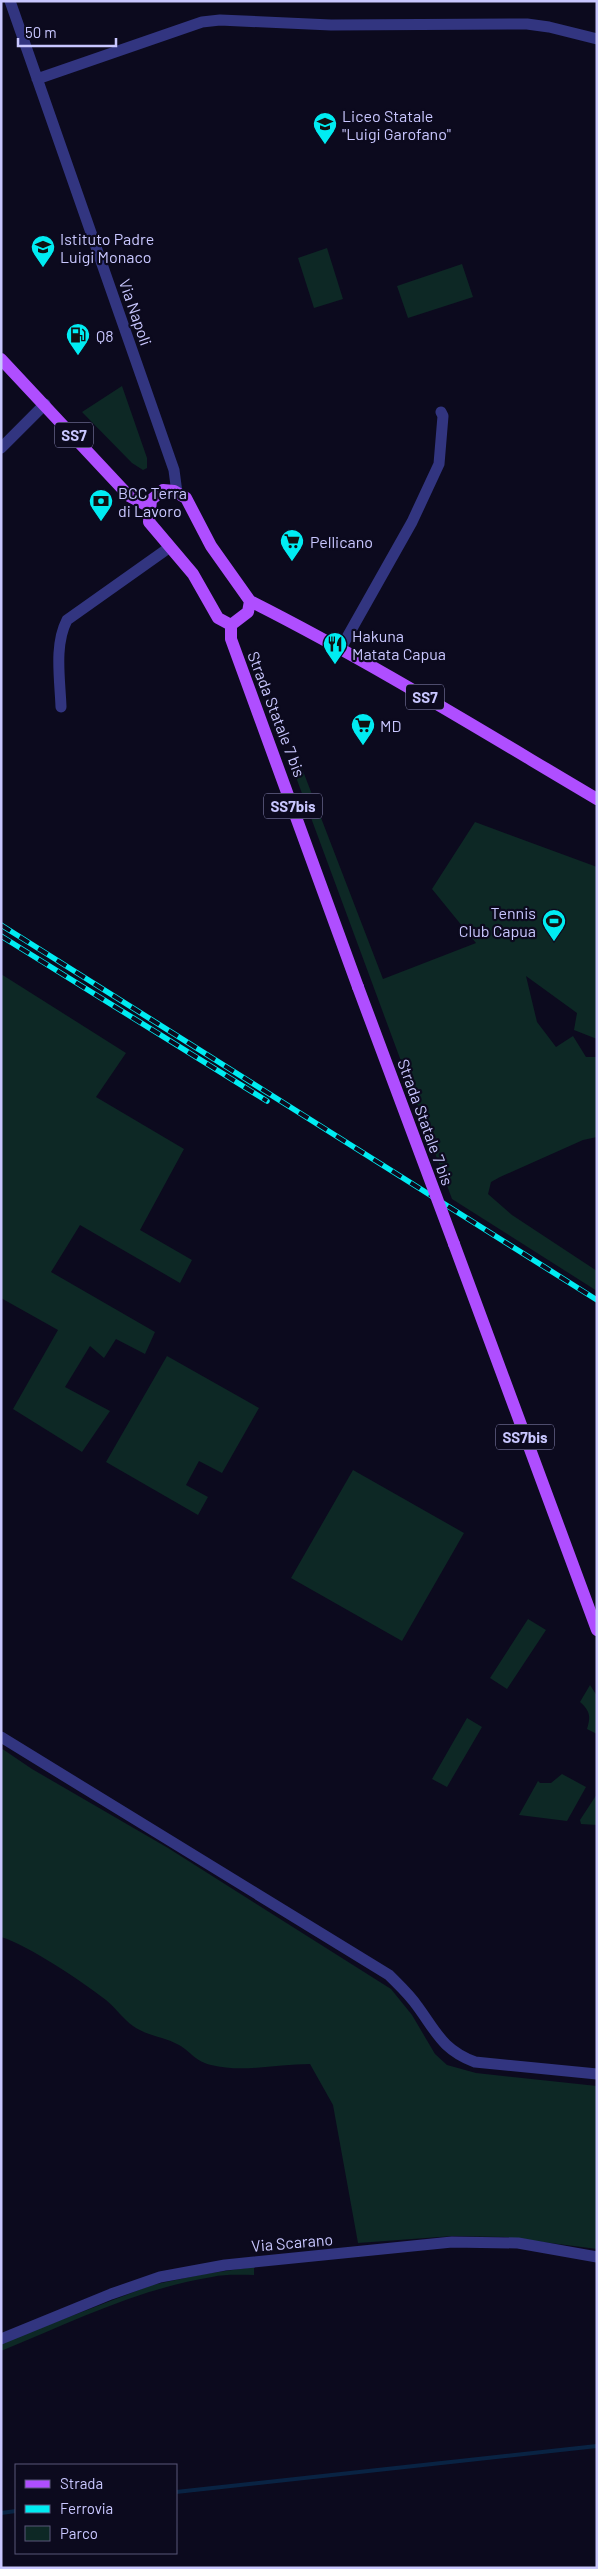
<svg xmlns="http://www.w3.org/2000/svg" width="598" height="2569" font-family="Barlow,sans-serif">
  <rect width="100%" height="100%" fill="#0c0a1e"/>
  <path fill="#0d2825" d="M 327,248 L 343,299 L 314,308 L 298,258 Z
    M 462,264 L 473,297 L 408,318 L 397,286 Z
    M 122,386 L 147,458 L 147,468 L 143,470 L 132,463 L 82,412 Z
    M 298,758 L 383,979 L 476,943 L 432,889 L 475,822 L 597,867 L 597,1039 L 574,1030 L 577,1013 L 526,976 L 537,1022 L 556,1047 L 573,1036 L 586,1057 L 597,1057 L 597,1137 L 583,1140 L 500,1177 L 491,1182 L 488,1194 L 512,1215 L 597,1271 L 597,1291 L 452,1199 L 290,761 Z
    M 1,974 L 126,1053 L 96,1097 L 184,1149 L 140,1230 L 192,1260 L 180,1283 L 80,1225 L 51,1272 L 155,1332 L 145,1354 L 116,1339 L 104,1358 L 90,1346 L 65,1387 L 110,1411 L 82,1452 L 13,1409 L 58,1330 L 1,1298 Z
    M 167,1356 L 259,1408 L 222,1473 L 199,1461 L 186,1485 L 208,1497 L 198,1515 L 106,1462 Z
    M 353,1470 L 464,1533 L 402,1641 L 291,1578 Z
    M 528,1619 L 546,1630 L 507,1689 L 490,1678 Z
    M 590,1685 L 597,1696 L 597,1734 L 587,1729 C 591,1716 590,1711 580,1702 Z
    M 467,1718 L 482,1727 L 447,1787 L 432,1779 Z
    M 1,1748 L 32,1769 L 168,1848 L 391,1989 L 412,2015 L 435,2054 L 447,2065 L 476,2073 L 597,2086 L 597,2249 L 504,2237 L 453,2236 L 358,2243 L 333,2105 L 310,2064 C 277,2064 243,2073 211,2065 C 195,2061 191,2052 179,2045 C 165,2037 147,2036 133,2026 C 123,2019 116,2008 106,2000 C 83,1982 28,1945 1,1937 Z
    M 562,1774 L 586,1787 L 567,1821 L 519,1815 L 538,1781 L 540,1783 L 551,1783 Z
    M 597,1794 L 597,1825 L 581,1824 L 580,1820 Z
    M 254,2267 L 254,2275 C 240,2275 225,2274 212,2277 C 137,2289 70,2323 1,2351 L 1,2343 L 152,2285 L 204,2274 Z"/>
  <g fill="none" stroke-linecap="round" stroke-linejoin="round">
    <path stroke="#092343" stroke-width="4" d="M 176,2492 L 597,2446
      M 1,2513 L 16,2511"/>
    <path stroke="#323580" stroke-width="11" d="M 10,1 L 174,470 L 177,493
      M 37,79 L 202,22 L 220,20 L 331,25 L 527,24 L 549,27 L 597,39
      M 1,448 L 45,404
      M 341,648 L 412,522 L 439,464 L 443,416 L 441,412
      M 61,707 C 60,679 54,645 67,620 L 170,547
      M 1,1737 L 389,1975 C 399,1985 410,1995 418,2007 C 437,2033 443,2050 475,2062 L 597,2074
      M 1,2339 L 111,2294 L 160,2277 L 225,2265 L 452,2242 L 518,2243 L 597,2257"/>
    <path stroke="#af4eff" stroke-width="12" d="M 1,359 L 129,496 L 150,507
      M 163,490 L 174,491 L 186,498 L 211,546 L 250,601 L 248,612 L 231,625 L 218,618 L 193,574 L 149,522 L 151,500 Z
      M 250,601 C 369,661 482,731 597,799
      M 231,625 L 231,639 L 358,987
      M 454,1244 L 597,1630"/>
    <g stroke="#00ecf2" stroke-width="5.5">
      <path id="rail" d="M 1,925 L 597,1300
        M 1,936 L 267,1101"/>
    </g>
    <use href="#rail" stroke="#0c0a1e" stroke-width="4" stroke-dasharray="11" stroke-linecap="butt"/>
    <path stroke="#af4eff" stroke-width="12" d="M 358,987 L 454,1244"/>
  </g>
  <defs>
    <g id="school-pin" transform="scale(1.25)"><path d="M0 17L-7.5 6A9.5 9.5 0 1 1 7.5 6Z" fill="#00ecf2" stroke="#0c0a1e"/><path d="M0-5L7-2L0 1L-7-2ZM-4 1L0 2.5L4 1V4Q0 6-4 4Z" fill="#111"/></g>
    <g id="fuel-pin" transform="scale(1.25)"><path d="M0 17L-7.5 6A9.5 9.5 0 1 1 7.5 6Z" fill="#00ecf2" stroke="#0c0a1e"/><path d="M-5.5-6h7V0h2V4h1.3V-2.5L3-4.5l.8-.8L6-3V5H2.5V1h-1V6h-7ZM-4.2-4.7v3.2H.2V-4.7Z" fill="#111"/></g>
    <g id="bank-pin" transform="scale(1.25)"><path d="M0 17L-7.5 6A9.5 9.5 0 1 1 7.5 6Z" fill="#00ecf2" stroke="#0c0a1e"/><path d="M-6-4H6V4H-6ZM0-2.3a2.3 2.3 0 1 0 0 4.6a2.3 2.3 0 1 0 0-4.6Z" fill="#111"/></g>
    <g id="supermarket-pin" transform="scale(1.25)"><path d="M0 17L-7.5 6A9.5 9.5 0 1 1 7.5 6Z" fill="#00ecf2" stroke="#0c0a1e"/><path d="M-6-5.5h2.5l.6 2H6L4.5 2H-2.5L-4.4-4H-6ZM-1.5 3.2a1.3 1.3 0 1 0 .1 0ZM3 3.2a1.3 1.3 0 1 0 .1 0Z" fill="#111"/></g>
    <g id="restaurant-pin" transform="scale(1.25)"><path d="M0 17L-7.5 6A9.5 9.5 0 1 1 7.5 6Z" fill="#00ecf2" stroke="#0c0a1e"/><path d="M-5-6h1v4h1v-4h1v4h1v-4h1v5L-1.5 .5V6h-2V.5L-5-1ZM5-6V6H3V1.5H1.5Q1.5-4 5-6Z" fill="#111"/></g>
    <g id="stadium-pin" transform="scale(1.25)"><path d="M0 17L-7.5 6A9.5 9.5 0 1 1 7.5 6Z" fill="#00ecf2" stroke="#0c0a1e"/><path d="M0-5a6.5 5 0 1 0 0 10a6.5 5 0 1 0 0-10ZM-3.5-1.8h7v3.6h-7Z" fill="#111"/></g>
  </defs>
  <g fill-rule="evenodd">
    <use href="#school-pin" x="325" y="124"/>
    <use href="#school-pin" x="43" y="247"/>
    <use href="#fuel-pin" x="78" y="335"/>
    <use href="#bank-pin" x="101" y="501"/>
    <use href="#supermarket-pin" x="292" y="541"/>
    <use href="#restaurant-pin" x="335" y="644"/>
    <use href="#supermarket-pin" x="363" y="725"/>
    <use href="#stadium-pin" x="554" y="921"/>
  </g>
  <g text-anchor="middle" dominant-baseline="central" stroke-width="4.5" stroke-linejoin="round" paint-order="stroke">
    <g fill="#0c0a1e" stroke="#908ebc" stroke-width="1">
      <rect x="55" y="422.5" width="38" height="25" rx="4"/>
      <rect x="406" y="684.5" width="38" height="25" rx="4"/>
      <rect x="264" y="793.5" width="58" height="25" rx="4"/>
      <rect x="496" y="1424.5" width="58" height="25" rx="4"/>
    </g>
    <g font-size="15" font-weight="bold" fill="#c9c7ff">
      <text x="74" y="435">SS7</text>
      <text x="425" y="697">SS7</text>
      <text x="293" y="806">SS7bis</text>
      <text x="525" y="1437">SS7bis</text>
    </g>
    <g font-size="16" fill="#c9c7ff" stroke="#0c0a1e" text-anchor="start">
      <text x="342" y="115">Liceo Statale<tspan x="342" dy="18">"Luigi Garofano"</tspan></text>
      <text x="60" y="238">Istituto Padre<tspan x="60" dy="18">Luigi Monaco</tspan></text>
      <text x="96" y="335">Q8</text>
      <text x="118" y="492">BCC Terra<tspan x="118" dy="18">di Lavoro</tspan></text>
      <text x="310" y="541">Pellicano</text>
      <text x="352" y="635">Hakuna<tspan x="352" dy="18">Matata Capua</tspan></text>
      <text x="380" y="725">MD</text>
      <text x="536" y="912" text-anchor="end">Tennis<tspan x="536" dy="18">Club Capua</tspan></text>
    </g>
    <g font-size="16" fill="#c9c7ff" stroke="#0c0a1e">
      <text transform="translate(136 312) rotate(71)">Via Napoli</text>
      <text transform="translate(277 714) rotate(69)">Strada Statale 7 bis</text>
      <text transform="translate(426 1122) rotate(70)">Strada Statale 7 bis</text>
      <text transform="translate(292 2242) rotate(-5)">Via Scarano</text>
    </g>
  </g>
  <rect width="598" height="2569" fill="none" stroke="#c9c7ff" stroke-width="5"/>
  <rect x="15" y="2464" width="162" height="90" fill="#0c0a1e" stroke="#585678"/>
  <rect x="25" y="2480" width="25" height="8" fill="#af4eff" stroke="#585678"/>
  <text x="60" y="2489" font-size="15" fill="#c9c7ff">Strada</text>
  <rect x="25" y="2505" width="25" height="8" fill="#00ecf2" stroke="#585678"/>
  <text x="60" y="2514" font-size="15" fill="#c9c7ff">Ferrovia</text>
  <rect x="25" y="2526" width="25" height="15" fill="#0d2825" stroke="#585678"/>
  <text x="60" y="2539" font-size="15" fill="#c9c7ff">Parco</text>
  <path d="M18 38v8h98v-8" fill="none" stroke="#c9c7ff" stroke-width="2.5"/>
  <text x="25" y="38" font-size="15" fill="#c9c7ff" stroke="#0c0a1e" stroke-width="4" paint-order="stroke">50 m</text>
</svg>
